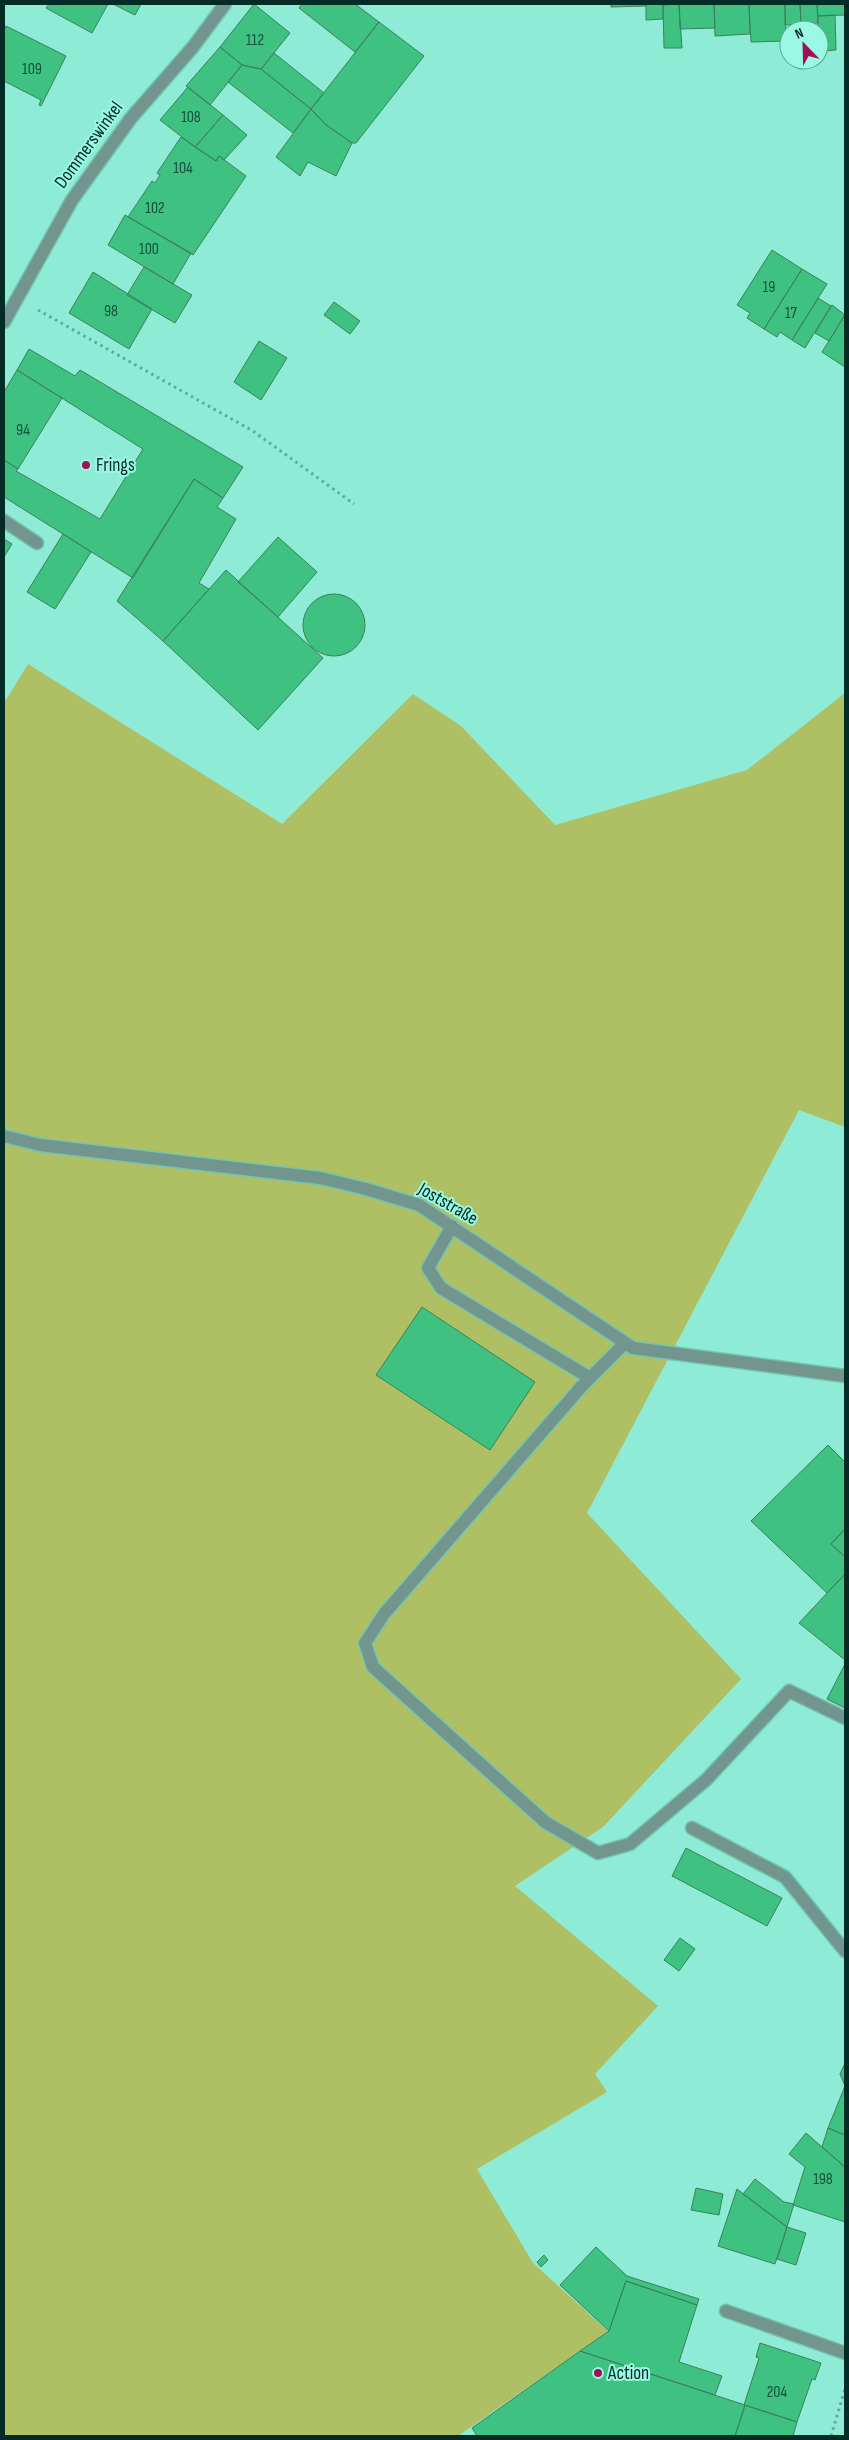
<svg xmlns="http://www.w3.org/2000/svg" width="849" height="2440" font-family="'Sofia Sans Condensed',sans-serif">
  <rect width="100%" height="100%" fill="#8eebd5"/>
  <path fill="#afbf64" d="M 28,664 L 282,824 L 413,694 L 461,726 L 555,825 L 747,770 L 845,693 L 845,1127 L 799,1110 L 587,1513 L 741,1679 L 603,1827 L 515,1886 L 658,2006 L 595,2074 L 607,2092 L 477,2169 L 533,2263 L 608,2331 L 458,2436 L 4,2436 L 4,703 Z"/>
  <path fill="#3fc181" stroke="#3a815b" d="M 49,4 L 108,4 L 92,33 L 46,8 Z
    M 113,4 L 141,4 L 135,15 Z
    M 254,4 L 290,33 L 261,69 L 242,65 L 220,47 Z
    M 302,4 L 355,4 L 379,22 L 355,52 L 299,8 Z
    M 611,4 L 646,4 L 646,6 L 611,7 Z
    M 646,4 L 663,4 L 663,19 L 646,20 Z
    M 679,4 L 714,4 L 715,28 L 680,29 Z
    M 679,4 L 682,48 L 664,48 L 663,5 Z
    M 714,4 L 749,4 L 750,34 L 715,36 Z
    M 749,4 L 785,4 L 786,41 L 751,42 Z
    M 785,4 L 800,4 L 801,24 L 785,25 Z
    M 800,4 L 817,4 L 818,23 L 801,24 Z
    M 817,4 L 845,4 L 845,15 L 818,16 Z
    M 835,15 L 836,50 L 819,51 L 818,16 Z
    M 379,22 L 424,56 L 356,143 L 352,143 L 325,124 L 311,109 Z
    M 6,26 L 66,56 L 41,106 L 39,105 L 41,100 L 4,81 L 4,31 Z
    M 220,47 L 242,65 L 210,105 L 186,86 Z
    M 274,53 L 324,93 L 311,109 L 261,69 Z
    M 242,65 L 261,69 L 311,109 L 293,133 L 228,82 Z
    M 188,87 L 223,115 L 195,147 L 160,120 Z
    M 311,109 L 325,124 L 352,143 L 336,176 L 308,162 L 300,176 L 276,157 Z
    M 223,115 L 247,135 L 224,160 L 219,156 L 216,161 L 195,147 Z
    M 181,137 L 216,161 L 219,156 L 246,176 L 193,255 L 128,217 L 152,181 L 155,183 L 160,175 L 157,173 Z
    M 125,215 L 191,253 L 173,284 L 108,245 Z
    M 772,250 L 802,269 L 764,329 L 747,318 L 750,313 L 737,305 Z
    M 144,267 L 192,295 L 175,323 L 127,295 Z
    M 802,269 L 827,284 L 792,340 L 780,332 L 777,337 L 764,329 Z
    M 93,272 L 152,309 L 129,349 L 69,313 Z
    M 818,298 L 831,306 L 805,348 L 792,340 Z
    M 334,302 L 360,321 L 350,334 L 324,315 Z
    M 832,305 L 845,315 L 829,341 L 815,333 Z
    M 845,315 L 845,367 L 822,352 Z
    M 259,341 L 287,358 L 261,400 L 234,382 Z
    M 29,349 L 75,376 L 80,370 L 243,467 L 223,498 L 194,479 L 133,578 L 4,497 L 4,460 L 18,469 L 16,471 L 100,519 L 143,449 L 17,370 Z
    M 17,370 L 62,398 L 18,469 L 4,460 L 4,392 Z
    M 194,479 L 223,498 L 217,507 L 236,519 L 199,583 L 209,589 L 163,641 L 117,601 Z
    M 63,534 L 91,552 L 55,609 L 27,592 Z
    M 278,537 L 317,572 L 278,617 L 238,582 Z
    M 4,539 L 12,544 L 4,557 Z
    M 226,570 L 323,658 L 258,730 L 163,641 Z
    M303 625a31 31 0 1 1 62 0a31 31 0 1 1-62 0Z
    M 422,1307 L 535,1382 L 490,1450 L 376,1375 Z
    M 828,1445 L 845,1462 L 845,1529 L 831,1544 L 845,1557 L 845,1574 L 827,1593 L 751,1521 Z
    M 845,1529 L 845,1557 L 831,1544 Z
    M 845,1574 L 845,1660 L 799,1623 Z
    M 845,1664 L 845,1708 L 827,1699 Z
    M 686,1848 L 782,1898 L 767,1926 L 672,1876 Z
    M 680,1938 L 695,1949 L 679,1971 L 664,1960 Z
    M 845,2063 L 845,2135 L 828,2128 L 845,2086 L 840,2074 Z
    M 828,2128 L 845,2135 L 845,2167 L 822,2147 Z
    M 806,2133 L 845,2167 L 845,2222 L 793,2205 L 805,2167 L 789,2154 Z
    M 755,2179 L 784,2202 L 794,2204 L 787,2227 L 743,2194 Z
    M 696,2188 L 723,2194 L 719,2215 L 691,2210 Z
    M 737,2189 L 787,2227 L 775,2264 L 718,2246 Z
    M 787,2227 L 806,2233 L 796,2265 L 777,2259 Z
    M 596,2247 L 627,2276 L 699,2299 L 697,2305 L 626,2281 L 609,2331 L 560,2285 Z
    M 544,2255 L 548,2260 L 541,2267 L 537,2262 Z
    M 626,2281 L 697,2305 L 679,2362 L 722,2376 L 715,2395 L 580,2351 L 609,2331 Z
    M 760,2343 L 821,2363 L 815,2380 L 812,2379 L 797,2422 L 744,2405 L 759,2358 L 756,2357 Z
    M 580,2351 L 745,2405 L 735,2436 L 477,2436 L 472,2428 Z
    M 745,2405 L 797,2422 L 793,2436 L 735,2436 Z"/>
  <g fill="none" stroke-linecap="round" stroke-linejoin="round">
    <g stroke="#72c5b2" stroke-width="15">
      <path id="minor" d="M 4,322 L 72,200 L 131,118 L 193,47 L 225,4
        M 4,521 L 37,543
        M 4,1136 L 40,1145 L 320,1178 L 366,1189 L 419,1205 L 633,1348 L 845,1376
        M 452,1226 L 428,1268 L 441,1288 L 590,1378
        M 625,1343 L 581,1387 L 384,1614 L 365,1643 L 373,1667 L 545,1822 L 598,1853 L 630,1844 L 706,1780 L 789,1691 L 845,1718
        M 692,1828 L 785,1877 L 845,1951
        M 726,2311 L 845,2353"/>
    </g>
    <path stroke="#5ea998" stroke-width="3" stroke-dasharray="2.5 4" stroke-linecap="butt" d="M 38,310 L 253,431 L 354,504
      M 831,2436 L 845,2389"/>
    <use href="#minor" stroke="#72968d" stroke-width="12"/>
  </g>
  <g fill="#a01059" stroke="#9bf8e2" stroke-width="2">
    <circle cx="86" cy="465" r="5"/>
    <circle cx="598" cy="2373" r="5"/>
  </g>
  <g text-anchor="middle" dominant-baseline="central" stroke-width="4" stroke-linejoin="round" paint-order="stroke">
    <g font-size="16" fill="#11513c">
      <text x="255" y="40">112</text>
      <text x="32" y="69">109</text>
      <text x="191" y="117">108</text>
      <text x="183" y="168">104</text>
      <text x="155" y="208">102</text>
      <text x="149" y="249">100</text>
      <text x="769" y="287">19</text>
      <text x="111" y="311">98</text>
      <text x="791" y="313">17</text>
      <text x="23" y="430">94</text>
      <text x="823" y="2179">198</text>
      <text x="777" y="2392">204</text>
    </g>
    <g font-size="19" fill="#022c25" stroke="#9bf8e2">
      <text transform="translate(89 145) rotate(-54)">Dommerswinkel</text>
      <text transform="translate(448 1204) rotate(30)">Joststraße</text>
    </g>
    <g font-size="19" fill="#022c25" stroke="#9bf8e2" text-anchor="start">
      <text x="96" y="465">Frings</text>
      <text x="608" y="2373">Action</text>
    </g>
  </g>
  <rect width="849" height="2440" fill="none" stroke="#022c25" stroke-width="10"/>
  <g transform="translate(804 45) rotate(337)"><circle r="24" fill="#9bf8e2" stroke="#5ea696"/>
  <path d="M0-4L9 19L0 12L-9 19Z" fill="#a01059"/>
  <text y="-8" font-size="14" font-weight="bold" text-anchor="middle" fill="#022c25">N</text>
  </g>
</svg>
